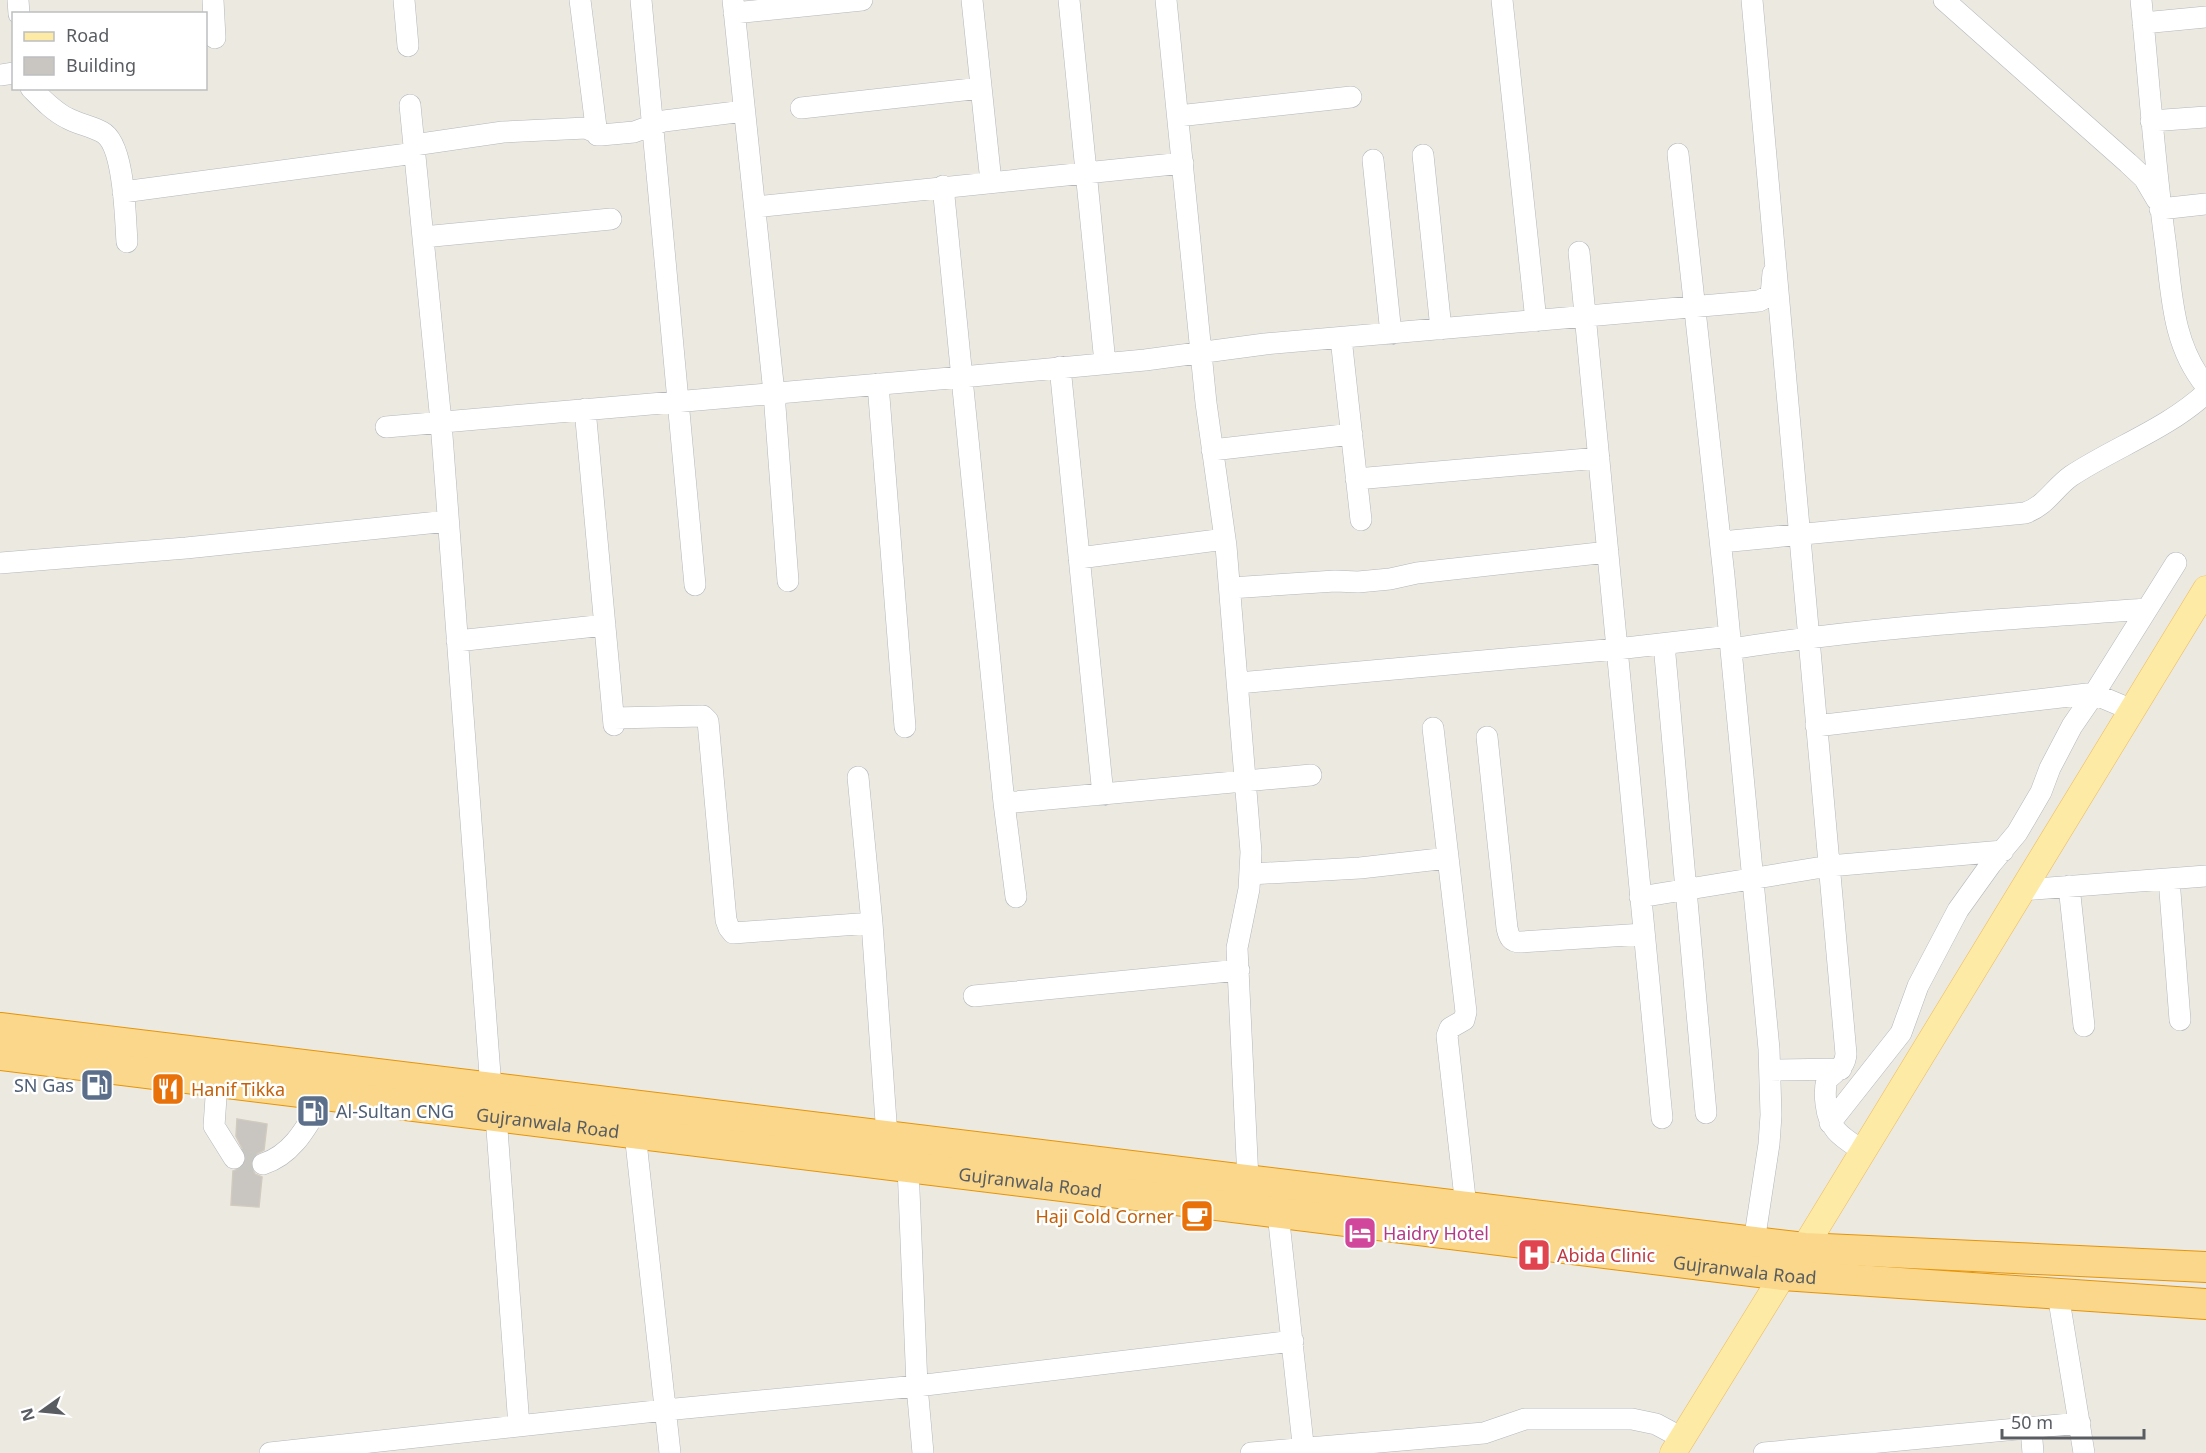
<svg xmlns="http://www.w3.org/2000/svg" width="2206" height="1453" font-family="'Noto Sans',sans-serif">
  <rect width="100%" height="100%" fill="#ece9e1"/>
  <path fill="#c9c5c0" stroke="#d0cabf" stroke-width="1.5" d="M 237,1119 L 267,1124 L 264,1150 L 253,1156 L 250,1163 L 255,1174 L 262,1177 L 259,1207 L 231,1205 L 233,1171 L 241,1168 L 247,1158 L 236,1136 Z"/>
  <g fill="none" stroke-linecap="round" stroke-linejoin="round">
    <path stroke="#c7c6c1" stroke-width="21" stroke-dasharray="21 10" stroke-linecap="butt" d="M 234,1158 L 263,1164"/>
    <g stroke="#b3b7bb" stroke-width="22">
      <path id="minor" d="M 18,0 L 19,14
        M 213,0 L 215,38
        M 404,0 L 408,46
        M 580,0 L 597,135
        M 641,0 L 695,585
        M 733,0 L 774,393 L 788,581
        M 972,0 L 991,182
        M 1069,0 L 1105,363
        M 1166,0 L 1206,403 L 1226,546 L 1251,852 L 1249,889 L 1237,948 L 1248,1180
        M 1502,0 L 1536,321
        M 1752,0 L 1846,1054 C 1845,1068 1836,1070 1827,1080 C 1825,1087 1825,1096 1826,1104 C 1829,1131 1842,1137 1863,1151
        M 1944,0 L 2128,163 L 2144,178 L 2157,200
        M 2141,0 C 2149,80 2154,160 2165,240 C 2172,292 2171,343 2206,386
        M 734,13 L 862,0
        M 2143,23 L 2206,17
        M 0,75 L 14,73
        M 31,88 C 42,99 53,111 67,118 C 78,124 91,126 102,132 C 125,144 125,217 127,242
        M 410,105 L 441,422 L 491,1088
        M 801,108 L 981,88
        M 1178,116 L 1351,97
        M 2151,121 L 2206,117
        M 414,145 L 503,132 L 586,128 L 601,135 L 634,132 L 664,121 L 744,111
        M 1678,154 L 1724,576 L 1769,1049 L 1771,1115 L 1769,1144 L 1754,1242
        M 1423,155 L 1441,329
        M 1373,160 L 1391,334
        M 943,186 L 1004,803 L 1016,897
        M 123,192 L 415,153
        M 755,207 L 1183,163
        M 2160,209 L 2206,204
        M 423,237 L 611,219
        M 1579,252 L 1662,1118
        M 1341,338 L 1361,520
        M 1060,367 L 1103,795
        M 878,384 L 905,727
        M 585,409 L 614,725
        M 386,427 L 962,377 L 1145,360 L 1265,344 L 1759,301 L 1771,295 L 1773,273 L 1776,269
        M 1212,450 L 1352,434
        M 1356,479 L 1599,458
        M 1721,542 L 2025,513 C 2046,506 2054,488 2071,476 C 2115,447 2167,429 2206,393
        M 1079,558 L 1225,539
        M 0,563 L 186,548 L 448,521
        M 1230,588 L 1335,581 L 1358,582 L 1390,579 L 1417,573 L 1608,552
        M 457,641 L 605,625
        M 1664,644 L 1706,1113
        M 1731,649 C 1869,627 2008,619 2147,609
        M 1238,683 L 1617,649 L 1730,636
        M 614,718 L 703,716 L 708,721 L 726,920 L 729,928 L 733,933 L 872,923
        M 1816,726 L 2087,694 L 2094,694 L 2132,710
        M 1433,728 L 1466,1012 L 1464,1020 L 1450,1028 L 1447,1036 L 1466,1207
        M 1487,737 L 1507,928 C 1509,937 1511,942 1521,942 L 1644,934
        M 858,777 L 872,923 L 887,1136
        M 1004,803 L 1311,775
        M 1250,874 L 1360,868 L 1448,858
        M 2169,879 L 2180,1020
        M 2069,886 L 2084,1026
        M 2022,890 L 2206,876
        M 1640,897 L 1829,866 L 2003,851
        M 974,996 L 1239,970
        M 1770,1070 L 1841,1069
        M 217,1083 L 214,1126 L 234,1158
        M 496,1116 L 519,1426
        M 1830,1123 L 1901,1033 L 1918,986 L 1958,910 L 1991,864 L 2017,833 L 2041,792 L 2050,768 L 2072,726 L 2094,694 L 2176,563
        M 635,1133 L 670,1453
        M 263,1164 C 295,1154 309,1122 325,1096
        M 908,1166 L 917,1386 L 923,1453
        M 1278,1213 L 1304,1453
        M 2058,1294 L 2084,1453
        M 2031,1428 L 2033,1453
        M 270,1453 L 665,1410 L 917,1386 L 1293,1341
        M 1251,1453 L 1484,1433 L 1525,1419 L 1632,1419 L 1656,1424 L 1682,1438
        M 1764,1453 L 2080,1423"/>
    </g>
    <g stroke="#edbb58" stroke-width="27">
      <path id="major" d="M 1673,1453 L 1783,1275 L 1804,1248 L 2206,589"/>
    </g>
    <g stroke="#e79406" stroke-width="32">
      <g id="highway">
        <path d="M 0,1028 L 1804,1248 L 2206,1267"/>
        <path id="s1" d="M 0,1055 L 1783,1275 L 2206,1304"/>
      </g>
    </g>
    <use href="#minor" stroke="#fff" stroke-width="21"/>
    <use href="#major" stroke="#fdeaa5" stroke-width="26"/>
    <use href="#highway" stroke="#fad78a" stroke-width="30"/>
  </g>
  <defs>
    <g id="fuel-square" transform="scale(1.725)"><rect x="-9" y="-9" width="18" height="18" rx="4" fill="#5c6f8a" stroke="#fff"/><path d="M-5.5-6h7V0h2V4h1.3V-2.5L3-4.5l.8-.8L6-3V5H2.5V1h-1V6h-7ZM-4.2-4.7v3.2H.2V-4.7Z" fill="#fff"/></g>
    <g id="restaurant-square" transform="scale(1.725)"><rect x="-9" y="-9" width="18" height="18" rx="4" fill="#e8710a" stroke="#fff"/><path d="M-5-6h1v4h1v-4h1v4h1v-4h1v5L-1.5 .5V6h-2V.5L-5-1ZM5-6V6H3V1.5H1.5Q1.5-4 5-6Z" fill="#fff"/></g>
    <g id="cafe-square" transform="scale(1.725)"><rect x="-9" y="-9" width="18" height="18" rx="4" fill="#e8710a" stroke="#fff"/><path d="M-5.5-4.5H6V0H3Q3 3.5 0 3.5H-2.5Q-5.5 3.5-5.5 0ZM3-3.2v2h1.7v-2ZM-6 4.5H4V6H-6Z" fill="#fff"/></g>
    <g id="hotel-square" transform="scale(1.725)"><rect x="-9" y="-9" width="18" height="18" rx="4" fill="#d1479c" stroke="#fff"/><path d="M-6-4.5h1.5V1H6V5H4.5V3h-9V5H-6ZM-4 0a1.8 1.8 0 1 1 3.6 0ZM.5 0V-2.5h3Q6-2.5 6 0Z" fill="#fff"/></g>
    <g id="hospital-square" transform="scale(1.725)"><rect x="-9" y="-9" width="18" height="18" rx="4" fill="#e0444e" stroke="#fff"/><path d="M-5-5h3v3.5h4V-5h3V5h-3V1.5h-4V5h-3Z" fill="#fff"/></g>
  </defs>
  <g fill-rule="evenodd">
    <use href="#fuel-square" x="97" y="1085"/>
    <use href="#restaurant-square" x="168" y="1089"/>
    <use href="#fuel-square" x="313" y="1111"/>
    <use href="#cafe-square" x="1197" y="1216"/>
    <use href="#hotel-square" x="1360" y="1233"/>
    <use href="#hospital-square" x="1534" y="1255"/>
  </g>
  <g text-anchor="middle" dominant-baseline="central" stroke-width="5" stroke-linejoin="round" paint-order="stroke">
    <g font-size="18" fill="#4e5e75" stroke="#fff" text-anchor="end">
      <text x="74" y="1085">SN Gas</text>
      <text x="336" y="1111" text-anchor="start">Al-Sultan CNG</text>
    </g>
    <g font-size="18" fill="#c56008" stroke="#fff" text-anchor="start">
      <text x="191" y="1089">Hanif Tikka</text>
      <text x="1174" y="1216" text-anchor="end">Haji Cold Corner</text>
    </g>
    <g font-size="18" fill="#595d61" stroke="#fff">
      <text stroke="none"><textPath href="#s1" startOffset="552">Gujranwala Road</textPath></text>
      <text stroke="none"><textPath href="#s1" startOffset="1038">Gujranwala Road</textPath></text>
      <text stroke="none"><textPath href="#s1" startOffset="1758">Gujranwala Road</textPath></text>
    </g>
    <g font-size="18" fill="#b23c85" stroke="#fff" text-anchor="start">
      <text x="1383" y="1233">Haidry Hotel</text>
    </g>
    <g font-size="18" fill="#be3a42" stroke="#fff" text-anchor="start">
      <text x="1557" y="1255">Abida Clinic</text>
    </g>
  </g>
  <rect x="12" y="12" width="195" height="78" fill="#ffffff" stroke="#bdbec0" stroke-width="1.5"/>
  <rect x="24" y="32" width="30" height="9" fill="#fdeaa5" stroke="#bdbec0" stroke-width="1.5"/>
  <text x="66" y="42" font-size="18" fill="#595d61">Road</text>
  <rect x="24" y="57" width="30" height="18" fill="#c9c5c0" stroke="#bdbec0" stroke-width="1.5"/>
  <text x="66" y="72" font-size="18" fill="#595d61">Building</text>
  <g transform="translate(42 1411) rotate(255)" stroke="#ffffff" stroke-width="4.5" paint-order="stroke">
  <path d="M0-4.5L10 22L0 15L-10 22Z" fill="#595d61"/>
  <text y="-9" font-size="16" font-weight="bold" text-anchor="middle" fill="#595d61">N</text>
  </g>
  <path d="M2002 1429v9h142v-9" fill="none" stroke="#595d61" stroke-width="3"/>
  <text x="2011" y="1429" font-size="18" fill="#595d61" stroke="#ffffff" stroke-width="4.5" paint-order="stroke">50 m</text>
</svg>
